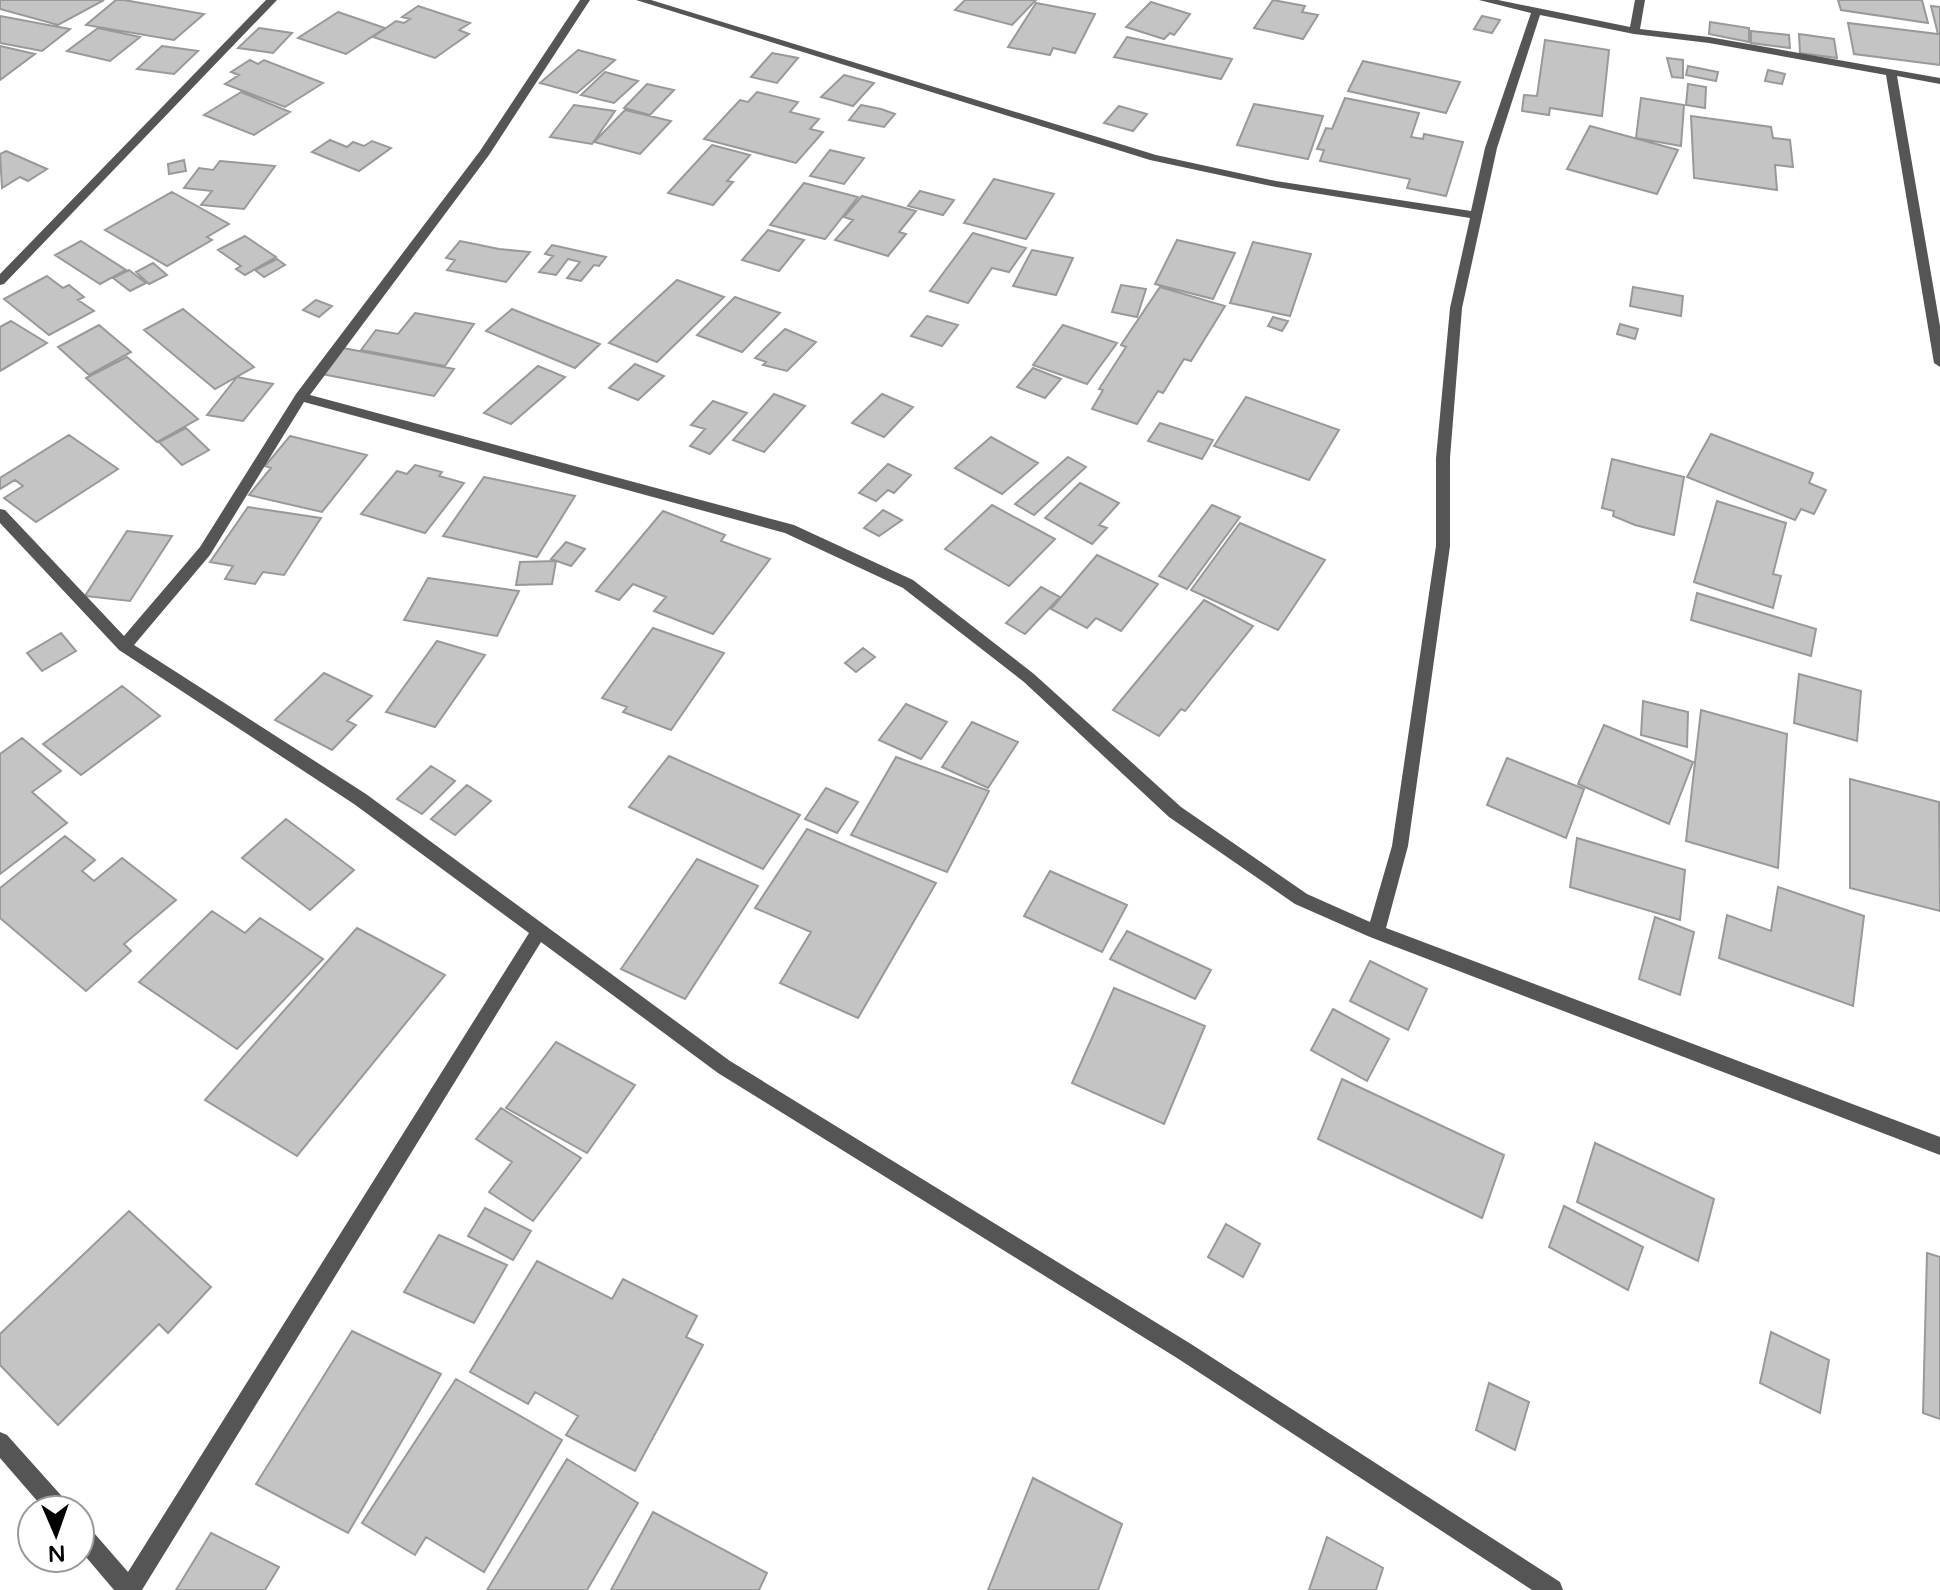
<svg xmlns="http://www.w3.org/2000/svg" width="1940" height="1590" font-family="'Varela Round',sans-serif">
  <rect width="100%" height="100%" fill="#fff"/>
  <path fill="#c4c4c4" stroke="#999" stroke-width="2" d="M 0,0 L 104,0 L 58,25 L 0,9 Z
    M 116,0 L 124,0 L 204,14 L 174,40 L 86,25 Z
    M 965,0 L 1036,0 L 1012,25 L 955,10 Z
    M 1273,0 L 1305,6 L 1302,12 L 1318,15 L 1303,39 L 1254,28 Z
    M 1838,0 L 1922,0 L 1928,23 L 1841,10 Z
    M 1151,2 L 1190,14 L 1174,35 L 1170,33 L 1164,39 L 1126,27 Z
    M 1036,3 L 1095,14 L 1075,53 L 1053,48 L 1050,55 L 1008,47 Z
    M 418,6 L 470,23 L 459,30 L 469,34 L 435,58 L 373,37 L 396,21 L 404,23 L 410,19 L 402,17 Z
    M 1931,6 L 1940,7 L 1940,65 L 1854,54 L 1848,23 L 1938,34 Z
    M 338,12 L 385,28 L 346,54 L 298,38 Z
    M 0,16 L 70,29 L 42,51 L 0,43 Z
    M 1482,16 L 1500,20 L 1492,33 L 1474,29 Z
    M 1710,22 L 1749,28 L 1749,42 L 1709,34 Z
    M 98,28 L 140,37 L 110,61 L 67,51 Z
    M 259,28 L 292,33 L 273,53 L 238,48 Z
    M 1751,31 L 1789,35 L 1790,48 L 1751,43 Z
    M 1799,34 L 1834,39 L 1837,58 L 1800,53 Z
    M 1127,37 L 1232,59 L 1221,79 L 1114,57 Z
    M 1545,40 L 1609,50 L 1602,116 L 1550,108 L 1549,115 L 1522,111 L 1524,95 L 1537,96 Z
    M 0,46 L 35,54 L 0,80 Z
    M 162,46 L 198,51 L 174,74 L 137,69 Z
    M 578,50 L 615,60 L 577,93 L 540,83 Z
    M 772,53 L 798,58 L 777,83 L 751,77 Z
    M 1667,58 L 1683,60 L 1683,78 L 1672,77 Z
    M 250,60 L 258,64 L 264,60 L 323,83 L 285,107 L 225,84 L 239,75 L 231,72 Z
    M 1363,61 L 1460,82 L 1446,113 L 1348,91 Z
    M 1688,66 L 1718,72 L 1716,81 L 1686,75 Z
    M 1768,70 L 1785,74 L 1782,84 L 1765,81 Z
    M 605,72 L 638,81 L 614,103 L 581,95 Z
    M 844,75 L 874,83 L 853,106 L 821,97 Z
    M 647,84 L 674,90 L 650,115 L 624,108 Z
    M 1688,84 L 1706,87 L 1705,108 L 1686,105 Z
    M 241,92 L 290,112 L 254,135 L 204,115 Z
    M 757,92 L 798,102 L 790,112 L 819,119 L 810,129 L 823,132 L 796,163 L 704,139 L 740,100 L 748,102 Z
    M 1345,98 L 1419,113 L 1411,137 L 1423,139 L 1424,134 L 1463,142 L 1446,196 L 1407,188 L 1410,179 L 1320,161 L 1324,150 L 1317,149 L 1326,128 L 1332,129 Z
    M 1641,98 L 1684,105 L 1681,146 L 1636,138 Z
    M 1254,104 L 1323,116 L 1308,159 L 1237,145 Z
    M 574,105 L 615,111 L 592,144 L 550,137 Z
    M 861,105 L 881,109 L 895,114 L 884,127 L 849,120 Z
    M 1119,106 L 1147,114 L 1133,131 L 1104,123 Z
    M 625,110 L 671,121 L 640,154 L 594,142 Z
    M 1691,116 L 1771,127 L 1773,138 L 1790,140 L 1793,167 L 1775,165 L 1777,190 L 1694,178 Z
    M 1590,126 L 1678,150 L 1657,194 L 1567,169 Z
    M 330,140 L 347,147 L 353,142 L 364,146 L 372,141 L 391,148 L 359,171 L 312,152 Z
    M 712,145 L 750,155 L 727,181 L 733,182 L 713,205 L 668,193 Z
    M 830,150 L 864,158 L 844,184 L 810,176 Z
    M 6,151 L 47,169 L 28,181 L 20,177 L 2,188 L 0,154 Z
    M 184,160 L 186,171 L 169,174 L 168,164 Z
    M 220,161 L 275,166 L 244,209 L 201,205 L 212,191 L 184,188 L 199,168 L 213,170 Z
    M 994,179 L 1054,194 L 1026,239 L 964,223 Z
    M 804,183 L 858,197 L 825,239 L 770,225 Z
    M 920,191 L 954,200 L 943,215 L 908,206 Z
    M 172,192 L 229,224 L 207,237 L 212,240 L 167,266 L 105,230 Z
    M 862,196 L 916,211 L 899,232 L 906,234 L 888,256 L 835,240 L 853,220 L 844,217 Z
    M 768,230 L 804,240 L 779,271 L 742,260 Z
    M 973,233 L 1026,248 L 1009,272 L 992,268 L 968,303 L 930,291 Z
    M 245,236 L 276,257 L 245,275 L 236,269 L 241,266 L 218,250 Z
    M 1177,240 L 1235,253 L 1213,299 L 1155,284 Z
    M 81,241 L 126,270 L 100,284 L 55,255 Z
    M 460,241 L 499,249 L 530,252 L 506,282 L 447,270 L 455,260 L 446,258 Z
    M 1253,242 L 1311,254 L 1290,316 L 1230,303 Z
    M 552,245 L 606,257 L 599,266 L 594,265 L 581,281 L 567,278 L 580,262 L 568,259 L 556,275 L 539,272 L 553,256 L 545,254 Z
    M 1032,250 L 1073,258 L 1056,295 L 1013,286 Z
    M 277,259 L 285,265 L 264,277 L 255,270 Z
    M 153,263 L 167,275 L 149,284 L 136,272 Z
    M 129,270 L 146,283 L 130,291 L 113,278 Z
    M 47,276 L 63,288 L 69,285 L 84,297 L 78,300 L 94,311 L 49,335 L 4,299 Z
    M 677,280 L 724,297 L 657,362 L 609,343 Z
    M 1121,285 L 1146,289 L 1137,317 L 1112,312 Z
    M 1160,287 L 1225,306 L 1191,361 L 1184,359 L 1163,393 L 1158,391 L 1137,424 L 1092,409 L 1103,390 L 1099,389 L 1126,347 L 1121,345 Z
    M 1633,287 L 1683,296 L 1681,316 L 1630,306 Z
    M 735,297 L 780,313 L 742,352 L 697,335 Z
    M 316,300 L 332,306 L 319,317 L 303,310 Z
    M 183,309 L 254,367 L 215,389 L 144,330 Z
    M 512,309 L 600,344 L 575,368 L 486,331 Z
    M 415,313 L 474,324 L 445,366 L 361,350 L 376,330 L 398,334 Z
    M 927,316 L 958,325 L 942,346 L 911,336 Z
    M 1273,317 L 1288,321 L 1282,331 L 1268,326 Z
    M 11,321 L 47,343 L 0,371 L 0,327 Z
    M 1620,324 L 1638,329 L 1635,339 L 1617,334 Z
    M 99,325 L 131,352 L 89,375 L 58,347 Z
    M 1063,325 L 1117,343 L 1087,384 L 1033,365 Z
    M 785,329 L 816,342 L 787,371 L 763,365 L 766,362 L 755,358 Z
    M 343,348 L 454,369 L 434,396 L 322,374 Z
    M 127,357 L 198,419 L 157,442 L 86,378 Z
    M 635,364 L 664,376 L 638,400 L 609,388 Z
    M 538,366 L 565,377 L 511,424 L 484,413 Z
    M 1033,368 L 1061,379 L 1045,398 L 1017,387 Z
    M 237,377 L 273,384 L 243,421 L 207,415 Z
    M 774,394 L 805,406 L 764,452 L 733,440 Z
    M 882,394 L 913,407 L 884,437 L 852,423 Z
    M 1246,397 L 1339,430 L 1309,480 L 1214,446 Z
    M 713,401 L 747,413 L 710,454 L 690,446 L 705,429 L 691,425 Z
    M 1160,423 L 1213,440 L 1202,459 L 1148,441 Z
    M 186,428 L 209,450 L 182,465 L 159,442 Z
    M 1711,434 L 1813,473 L 1809,483 L 1826,490 L 1814,514 L 1801,509 L 1795,520 L 1687,477 Z
    M 69,435 L 118,469 L 36,522 L 4,498 L 23,486 L 15,480 L 0,489 L 0,478 Z
    M 290,436 L 367,455 L 322,512 L 249,495 L 271,468 L 265,466 Z
    M 991,437 L 1038,463 L 1002,494 L 955,468 Z
    M 1068,457 L 1086,467 L 1034,515 L 1015,504 Z
    M 1612,459 L 1684,477 L 1674,535 L 1635,525 L 1613,516 L 1614,511 L 1602,508 Z
    M 888,464 L 911,475 L 894,493 L 888,490 L 876,501 L 859,493 Z
    M 415,465 L 442,472 L 439,476 L 464,483 L 425,533 L 361,514 L 397,471 L 407,474 Z
    M 484,477 L 575,496 L 537,557 L 443,536 Z
    M 1080,483 L 1119,503 L 1099,525 L 1107,528 L 1092,544 L 1045,518 Z
    M 1717,501 L 1786,523 L 1773,574 L 1781,576 L 1773,608 L 1694,582 Z
    M 992,505 L 1055,539 L 1009,586 L 945,549 Z
    M 1212,505 L 1240,517 L 1187,589 L 1159,576 Z
    M 248,507 L 321,518 L 284,575 L 263,572 L 255,584 L 225,579 L 233,566 L 210,562 Z
    M 883,510 L 902,520 L 879,536 L 864,528 Z
    M 663,511 L 725,535 L 721,541 L 770,559 L 713,634 L 654,611 L 666,597 L 633,584 L 619,600 L 596,591 Z
    M 1240,523 L 1325,560 L 1278,630 L 1191,590 Z
    M 127,531 L 172,536 L 130,601 L 85,596 Z
    M 566,542 L 585,549 L 571,566 L 551,559 Z
    M 1097,555 L 1158,584 L 1121,631 L 1096,618 L 1087,628 L 1051,609 Z
    M 556,561 L 552,584 L 516,585 L 520,562 Z
    M 428,578 L 519,591 L 497,636 L 404,620 Z
    M 1041,587 L 1060,597 L 1025,634 L 1006,623 Z
    M 1697,593 L 1816,629 L 1811,656 L 1691,620 Z
    M 1204,600 L 1253,626 L 1185,711 L 1181,709 L 1159,736 L 1113,710 Z
    M 653,628 L 724,653 L 671,730 L 623,712 L 627,707 L 602,698 Z
    M 61,633 L 76,651 L 42,671 L 27,653 Z
    M 437,641 L 485,655 L 435,727 L 386,712 Z
    M 863,648 L 875,657 L 856,672 L 845,663 Z
    M 324,673 L 372,696 L 347,721 L 356,725 L 332,750 L 275,720 Z
    M 1799,674 L 1861,691 L 1857,741 L 1794,723 Z
    M 122,686 L 160,716 L 81,775 L 43,744 Z
    M 1643,701 L 1688,712 L 1687,747 L 1641,735 Z
    M 906,704 L 947,722 L 921,759 L 879,740 Z
    M 1701,710 L 1787,734 L 1778,868 L 1686,841 Z
    M 972,722 L 1018,742 L 988,788 L 942,767 Z
    M 1604,725 L 1693,762 L 1669,824 L 1578,784 Z
    M 22,738 L 61,771 L 32,792 L 67,823 L 0,874 L 0,754 Z
    M 669,756 L 800,815 L 763,869 L 629,807 Z
    M 896,757 L 989,791 L 947,872 L 851,835 Z
    M 1507,758 L 1584,789 L 1566,838 L 1487,805 Z
    M 431,766 L 455,781 L 422,814 L 397,799 Z
    M 1850,779 L 1939,802 L 1940,911 L 1850,888 Z
    M 467,785 L 491,801 L 455,835 L 431,819 Z
    M 826,788 L 858,802 L 837,833 L 805,819 Z
    M 286,819 L 354,870 L 310,910 L 242,858 Z
    M 807,829 L 936,883 L 858,1018 L 780,983 L 811,932 L 755,908 Z
    M 65,836 L 95,860 L 82,871 L 94,881 L 122,858 L 176,900 L 124,944 L 131,951 L 86,991 L 0,918 L 0,888 Z
    M 1577,838 L 1685,870 L 1680,920 L 1570,887 Z
    M 697,859 L 758,886 L 685,999 L 621,969 Z
    M 1050,871 L 1127,905 L 1102,952 L 1024,916 Z
    M 1778,887 L 1864,916 L 1853,1006 L 1719,958 L 1727,915 L 1771,931 Z
    M 212,911 L 245,933 L 260,918 L 323,959 L 237,1049 L 139,982 Z
    M 1655,917 L 1694,932 L 1680,995 L 1639,979 Z
    M 357,928 L 445,975 L 297,1156 L 205,1100 Z
    M 1127,931 L 1211,970 L 1195,999 L 1110,959 Z
    M 1370,961 L 1427,989 L 1408,1030 L 1350,1001 Z
    M 1114,988 L 1205,1026 L 1164,1124 L 1072,1083 Z
    M 1333,1009 L 1389,1039 L 1367,1081 L 1311,1050 Z
    M 556,1042 L 635,1085 L 587,1153 L 506,1108 Z
    M 1342,1079 L 1504,1155 L 1482,1218 L 1318,1139 Z
    M 501,1108 L 581,1158 L 533,1221 L 489,1192 L 512,1162 L 476,1139 Z
    M 1595,1143 L 1714,1199 L 1698,1261 L 1577,1202 Z
    M 1564,1206 L 1643,1247 L 1628,1290 L 1549,1247 Z
    M 485,1208 L 531,1231 L 513,1260 L 468,1236 Z
    M 129,1211 L 211,1287 L 168,1333 L 159,1324 L 58,1425 L 0,1365 L 0,1334 Z
    M 1226,1224 L 1260,1244 L 1243,1277 L 1208,1257 Z
    M 439,1235 L 507,1265 L 474,1323 L 404,1292 Z
    M 1927,1253 L 1940,1257 L 1940,1419 L 1923,1413 Z
    M 537,1261 L 612,1299 L 623,1279 L 697,1316 L 686,1337 L 703,1345 L 635,1471 L 566,1435 L 578,1416 L 535,1392 L 528,1404 L 470,1372 Z
    M 352,1331 L 441,1374 L 348,1533 L 256,1484 Z
    M 1771,1332 L 1829,1360 L 1820,1413 L 1760,1383 Z
    M 456,1379 L 562,1440 L 484,1572 L 426,1537 L 415,1555 L 362,1523 Z
    M 1489,1383 L 1529,1402 L 1515,1450 L 1476,1430 Z
    M 567,1459 L 638,1503 L 587,1590 L 487,1590 Z
    M 1033,1478 L 1122,1524 L 1098,1590 L 988,1590 Z
    M 653,1512 L 767,1573 L 759,1590 L 611,1590 Z
    M 211,1533 L 279,1567 L 265,1590 L 176,1590 Z
    M 1327,1537 L 1383,1568 L 1376,1590 L 1309,1590 Z"/>
  <g fill="none" stroke-linecap="round" stroke-linejoin="round">
    <path fill="#555" fill-rule="evenodd" d="M 266,0 L 277,0 L 4,284 L 0,285 L 0,274 Z
      M 580,0 L 590,0 L 489,155 L 310,395 L 794,525 L 913,580 L 1034,674 L 1181,807 L 1307,894 L 1370,922 L 1392,846 L 1436,546 L 1436,458 L 1450,308 L 1470,218 L 1276,187 L 1150,160 L 636,0 L 651,0 L 1156,155 L 1276,181 L 1471,211 L 1485,148 L 1531,13 L 1479,0 L 1498,0 L 1630,27 L 1635,0 L 1645,0 L 1640,29 L 1709,37 L 1940,78 L 1940,84 L 1897,76 L 1940,326 L 1940,367 L 1934,363 L 1886,75 L 1709,43 L 1634,34 L 1540,15 L 1497,148 L 1462,308 L 1450,458 L 1450,546 L 1408,846 L 1386,928 L 1940,1137 L 1940,1155 L 1370,937 L 1295,904 L 1169,817 L 1024,682 L 903,588 L 785,533 L 304,402 L 210,555 L 134,645 L 366,794 L 730,1061 L 1191,1344 L 1560,1582 L 1563,1590 L 1532,1590 L 1177,1358 L 718,1073 L 541,942 L 142,1590 L 114,1590 L 80,1550 L 80,1523 L 88,1526 L 128,1572 L 529,933 L 354,804 L 119,650 L 0,523 L 0,509 L 5,510 L 124,636 L 200,547 L 296,394 L 480,151 Z
      M 0,1432 L 7,1435 L 67,1502 L 70,1510 L 45,1510 L 0,1458 Z"/>
  </g>
  <g transform="translate(56 1534) rotate(178)"><circle r="38" fill="#ffffff" stroke="#999999" stroke-width="2"/>
  <path d="M0-6L14 30L0 20L-14 30Z" fill="#000000"/>
  <text y="-12" font-size="22" font-weight="bold" text-anchor="middle" fill="#000000">N</text>
  </g>
</svg>
